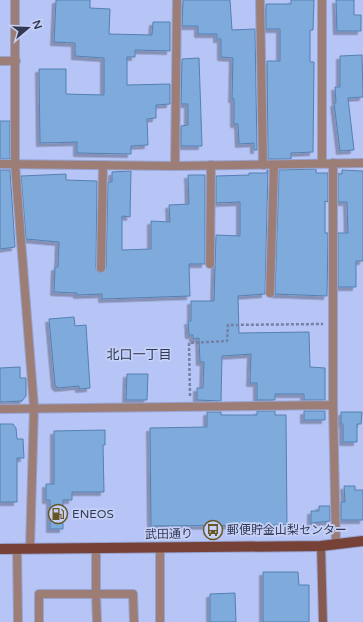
<svg xmlns="http://www.w3.org/2000/svg" width="363" height="622" font-family="'Varela Round','Noto Sans JP',sans-serif">
  <defs>
    <filter id="shadow"><feDropShadow dx="-3.5" dy="3.5" stdDeviation="0" flood-color="#0004"/></filter>
  </defs>
  <rect width="100%" height="100%" fill="#b6c4f6"/>
  <path fill="#7eaadc" stroke="#5580b1" filter="url(#shadow)" d="M 56,0 L 90,0 L 90,8 L 110,9 L 109,34 L 152,35 L 153,22 L 170,22 L 170,51 L 135,50 L 135,57 L 127,57 L 127,85 L 170,84 L 170,104 L 156,105 L 156,118 L 147,119 L 148,145 L 131,146 L 131,154 L 77,153 L 77,142 L 40,143 L 39,69 L 66,69 L 66,94 L 104,95 L 104,58 L 75,56 L 75,43 L 54,42 Z
    M 183,0 L 230,0 L 232,30 L 255,29 L 257,150 L 254,150 L 254,143 L 239,144 L 238,124 L 234,124 L 234,99 L 232,99 L 233,58 L 221,57 L 221,39 L 217,39 L 217,34 L 198,34 L 198,26 L 182,26 Z
    M 291,0 L 314,0 L 313,30 L 310,30 L 310,62 L 314,62 L 313,152 L 291,153 L 291,159 L 268,159 L 267,61 L 280,61 L 280,29 L 266,29 L 266,4 L 291,4 Z
    M 336,0 L 354,0 L 354,15 L 361,15 L 361,31 L 337,31 Z
    M 362,55 L 363,97 L 348,98 L 354,150 L 340,151 L 334,103 L 336,103 L 335,87 L 340,87 L 340,56 Z
    M 199,58 L 202,146 L 181,146 L 181,126 L 188,125 L 188,104 L 181,104 L 182,59 Z
    M 0,121 L 10,121 L 10,159 L 0,159 Z
    M 316,169 L 316,173 L 328,173 L 328,202 L 325,201 L 325,233 L 328,233 L 327,296 L 275,294 L 279,170 Z
    M 0,170 L 10,170 L 15,247 L 0,249 Z
    M 267,170 L 268,170 L 265,294 L 238,296 L 239,333 L 309,332 L 310,367 L 325,368 L 325,400 L 304,400 L 304,394 L 275,394 L 275,400 L 257,400 L 257,383 L 250,383 L 251,354 L 222,356 L 221,401 L 197,400 L 197,388 L 203,388 L 204,362 L 200,362 L 199,338 L 193,339 L 193,335 L 189,335 L 188,321 L 191,321 L 191,301 L 214,301 L 216,235 L 240,236 L 240,202 L 216,203 L 216,176 L 249,175 L 249,173 L 267,173 Z
    M 342,170 L 363,171 L 363,261 L 356,261 L 356,287 L 338,287 L 338,233 L 348,233 L 347,202 L 338,202 L 338,174 L 342,174 Z
    M 131,171 L 130,217 L 122,216 L 122,250 L 151,249 L 151,221 L 170,222 L 169,205 L 189,204 L 188,175 L 205,175 L 205,264 L 189,264 L 190,296 L 102,299 L 102,294 L 77,295 L 77,293 L 54,292 L 55,267 L 58,267 L 59,242 L 26,239 L 21,176 L 66,174 L 66,180 L 97,181 L 96,268 L 98,272 L 101,273 L 106,268 L 108,182 L 112,182 L 112,172 Z
    M 74,317 L 75,326 L 86,325 L 90,388 L 79,389 L 79,386 L 58,388 L 55,385 L 49,319 Z
    M 20,367 L 20,378 L 26,378 L 26,396 L 22,401 L 0,402 L 0,368 Z
    M 127,374 L 148,374 L 147,400 L 126,400 Z
    M 257,411 L 275,411 L 275,415 L 286,415 L 287,525 L 151,526 L 150,428 L 207,427 L 207,412 L 221,412 L 221,415 L 257,415 Z
    M 304,411 L 325,411 L 325,420 L 304,420 Z
    M 341,412 L 362,412 L 361,424 L 357,424 L 357,442 L 343,442 L 343,424 L 341,424 Z
    M 0,424 L 13,424 L 16,428 L 17,439 L 23,439 L 24,458 L 17,458 L 17,502 L 0,502 Z
    M 105,430 L 105,445 L 103,445 L 104,492 L 72,492 L 72,500 L 63,500 L 63,529 L 50,529 L 50,500 L 46,500 L 46,484 L 54,484 L 54,431 Z
    M 344,486 L 355,486 L 355,490 L 363,490 L 363,520 L 341,520 L 341,502 L 345,502 Z
    M 319,506 L 330,506 L 330,521 L 311,523 L 311,511 L 319,511 Z
    M 263,572 L 298,572 L 299,585 L 309,585 L 309,622 L 263,622 Z
    M 235,593 L 236,622 L 210,622 L 210,594 Z"/>
  <g fill="none" stroke-linecap="round" stroke-linejoin="round">
    <g stroke="#97a3cf" stroke-width="10">
      <path id="lane" d="M 260,0 L 263,165
        M 15,164 L 34,407 L 30,548
        M 175,166 L 177,0
        M 210,264 L 211,165
        M 101,268 L 103,165
        M 270,293 L 274,165
        M 96,549 L 96,594 L 133,594 L 134,622
        M 39,622 L 39,594 L 96,594 L 97,622"/>
    </g>
    <g stroke="#97a3cf" stroke-width="10">
      <path id="street" d="M 15,0 L 15,164
        M 322,0 L 322,163
        M 0,61 L 16,61
        M 333,163 L 333,405 L 336,544
        M 0,164 L 175,166 L 363,163
        M 0,409 L 333,405
        M 160,547 L 160,622
        M 17,549 L 18,622"/>
    </g>
    <g stroke="#97a3cf" stroke-width="10">
      <path id="secondary" d="M 321,546 L 323,622"/>
    </g>
    <g stroke="#97a3cf" stroke-width="12">
      <path id="primary" d="M 0,549 L 321,546 L 363,541"/>
    </g>
    <path stroke="#7680a7" stroke-width="2.5" stroke-dasharray="3 2" stroke-linecap="butt" d="M 190,396 L 189,343 L 227,341 L 228,325 L 323,324"/>
    <use href="#lane" stroke="#9d7e77" stroke-width="8"/>
    <use href="#street" stroke="#9d7e77" stroke-width="8"/>
    <use href="#secondary" stroke="#875a51" stroke-width="8"/>
    <use href="#primary" stroke="#764136" stroke-width="10"/>
  </g>
  <defs>
    <g id="fuel-ring" transform="scale(1)"><circle r="9.5" fill="#c6d1f7" stroke="#675725" stroke-width="1.5"/><path d="M-5.5-6h7V0h2V4h1.3V-2.5L3-4.5l.8-.8L6-3V5H2.5V1h-1V6h-7ZM-4.2-4.7v3.2H.2V-4.7Z" fill="#675725"/></g>
    <g id="bus-ring" transform="scale(1)"><circle r="9.5" fill="#c6d1f7" stroke="#675725" stroke-width="1.5"/><path d="M-5-6H5V4H4V6H2V4H-2V6H-4V4H-5ZM-3.5-4V0h7V-4ZM-3.5 1.2v1.5H-2V1.2ZM2 1.2v1.5H3.5V1.2Z" fill="#675725"/></g>
  </defs>
  <g fill-rule="evenodd">
    <use href="#fuel-ring" x="58" y="514"/>
    <use href="#bus-ring" x="213" y="530"/>
  </g>
  <g text-anchor="middle" dominant-baseline="central" stroke-width="3.5" stroke-linejoin="round" paint-order="stroke">
    <g font-size="12" fill="#333953" stroke="#c6d1f7" text-anchor="start">
      <text x="72" y="514">ENEOS</text>
      <text x="227" y="530">郵便貯金山梨センター</text>
    </g>
    <g font-size="12" fill="#333953" stroke="#c6d1f7">
      <text transform="translate(169 534) rotate(-1)">武田通り</text>
    </g>
    <g font-size="13" fill="#333953" stroke="#c6d1f7">
      <text x="139" y="355">北口一丁目</text>
    </g>
  </g>
  <g transform="translate(28 28) rotate(71)" stroke="#c6d1f7" stroke-width="3" paint-order="stroke">
  <path d="M0-3L7 15L0 10L-7 15Z" fill="#333953"/>
  <text y="-6" font-size="11" font-weight="bold" text-anchor="middle" fill="#333953">N</text>
  </g>
</svg>
